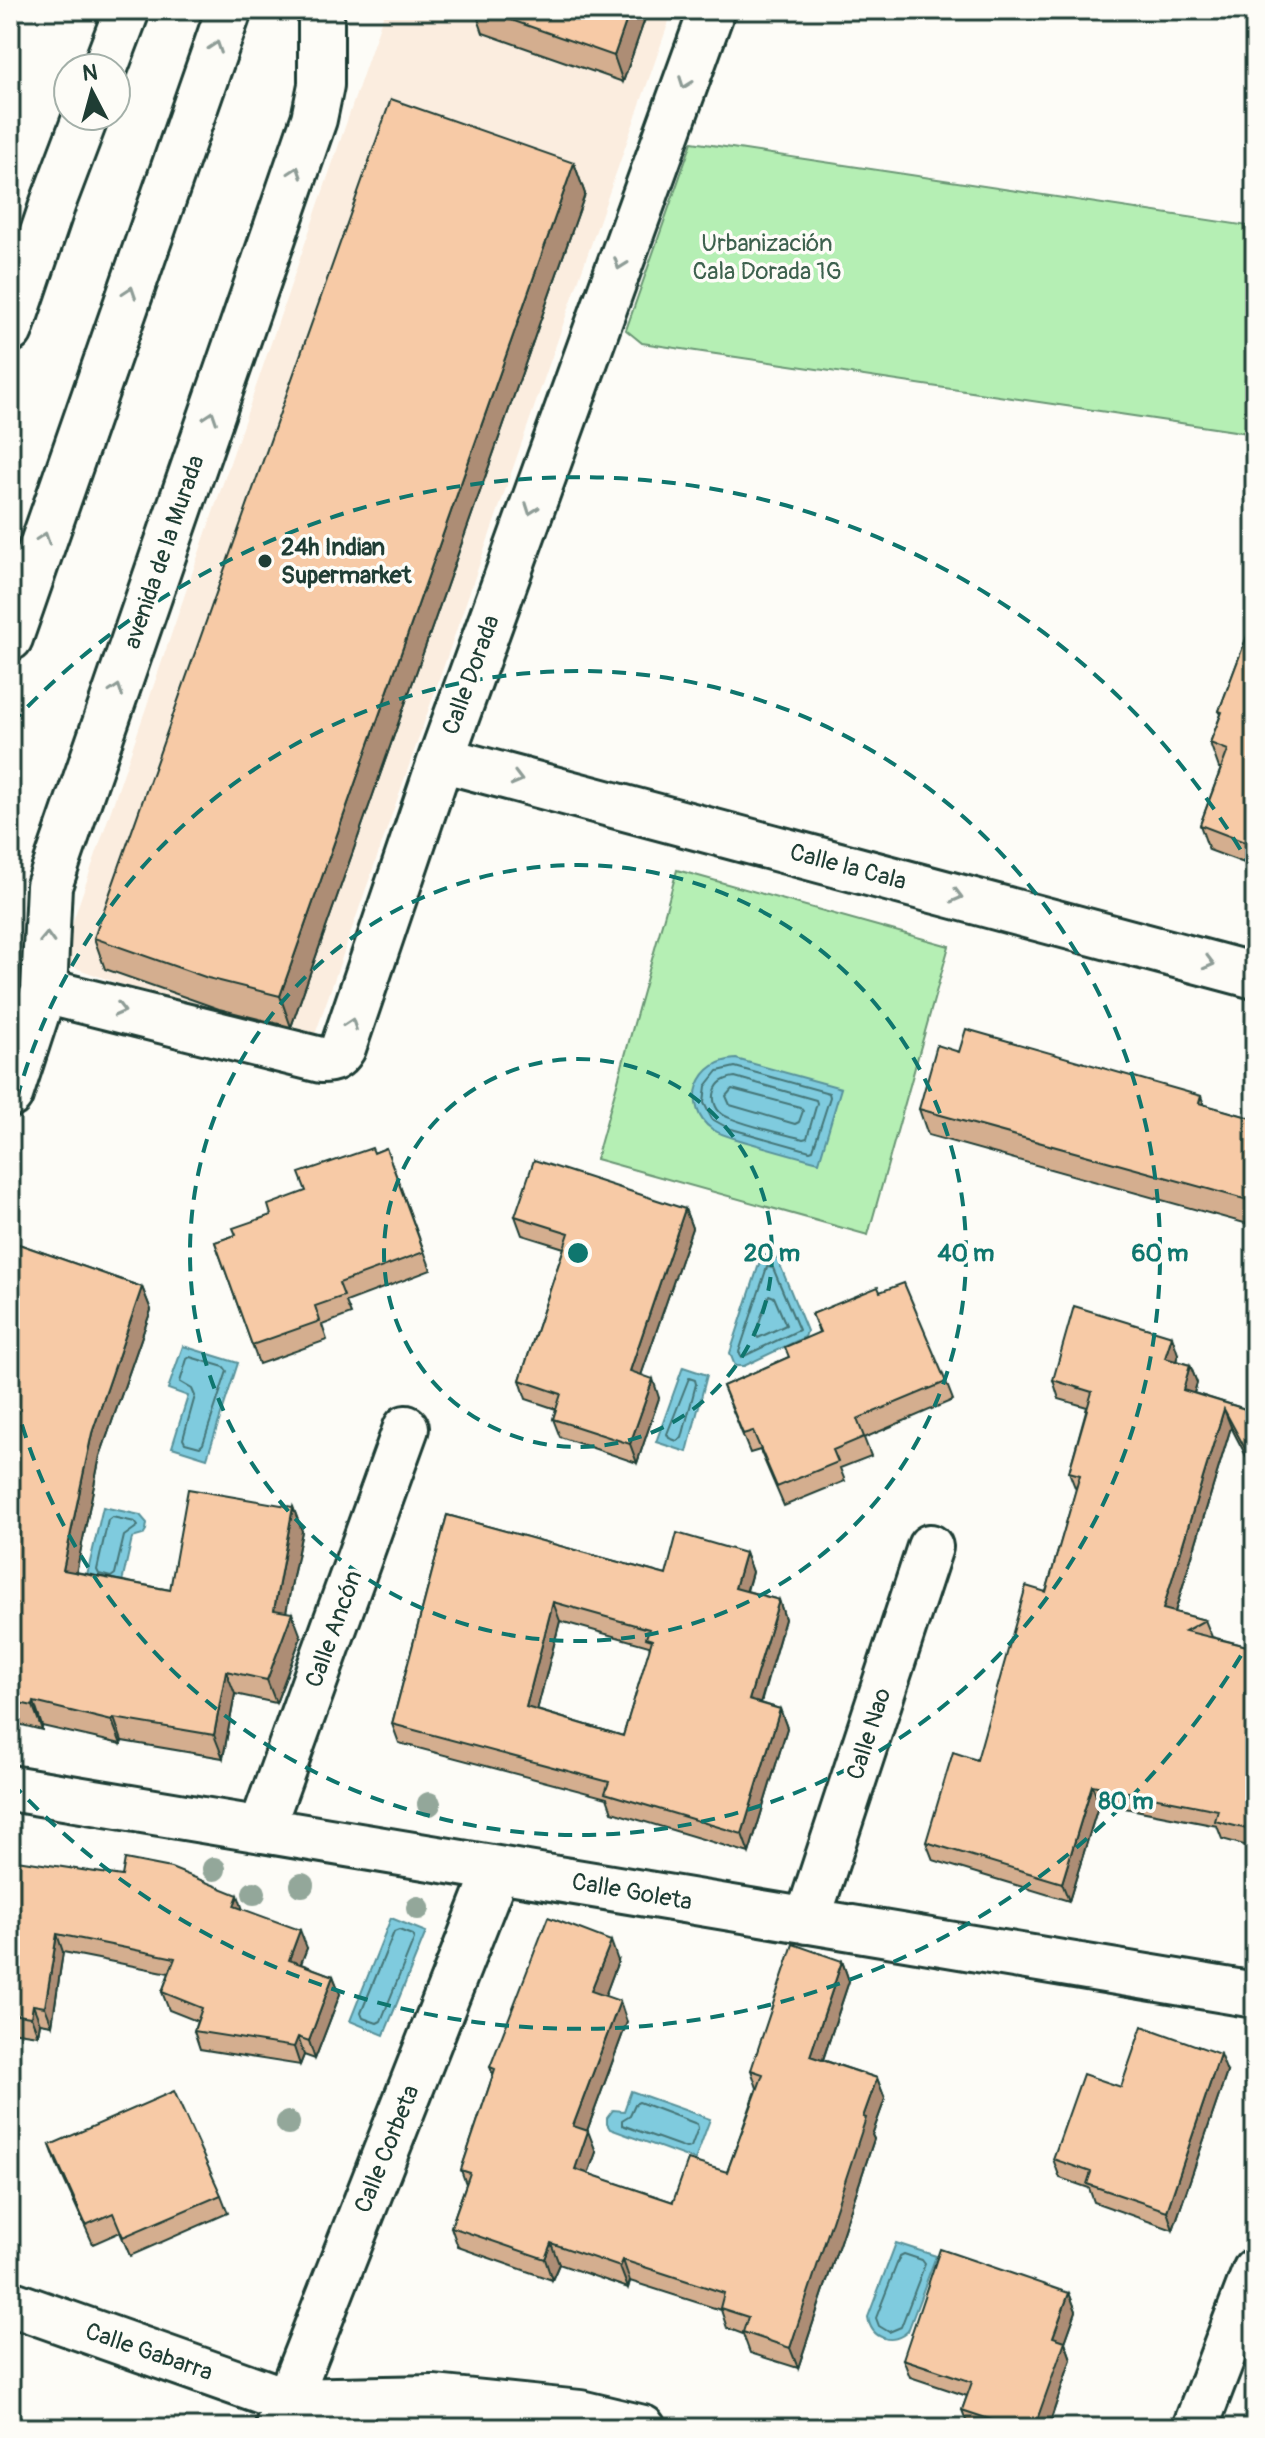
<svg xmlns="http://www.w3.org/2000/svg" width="1265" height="2438" font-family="Pangolin,sans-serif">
  <rect width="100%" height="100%" fill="#fdfcf7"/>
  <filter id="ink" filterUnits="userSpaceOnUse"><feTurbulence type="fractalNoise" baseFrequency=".0125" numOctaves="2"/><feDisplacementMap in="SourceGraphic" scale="16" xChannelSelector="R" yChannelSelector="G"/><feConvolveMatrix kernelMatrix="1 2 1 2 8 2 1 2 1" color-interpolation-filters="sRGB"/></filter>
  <g filter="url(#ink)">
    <path fill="#fbeddf" d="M 385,10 L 673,10 L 309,1052 L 59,962 Z"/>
    <path fill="#b5efb4" stroke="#6a9674" stroke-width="2" d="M 692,142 L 1255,227 L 1255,434 L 642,343 L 626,330 Z
      M 677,870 L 949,946 L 868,1235 L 596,1159 Z"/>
    <path fill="#7fcbde" stroke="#59929a" stroke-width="2" d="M 736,1059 L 841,1088 L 819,1162 C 795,1156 771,1149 747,1142 C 735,1138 722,1136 712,1129 C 698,1120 692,1101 698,1085 C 705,1068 718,1060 736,1059 Z
      M 771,1254 L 778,1260 L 807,1331 L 805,1337 L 744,1366 L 735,1366 L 730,1353 L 760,1261 L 762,1256 Z
      M 183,1346 L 238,1363 L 207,1458 L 172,1447 L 188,1396 L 168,1389 Z
      M 683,1367 L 707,1375 L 687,1452 L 656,1442 Z
      M 103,1507 L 140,1515 L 147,1523 L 146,1530 L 143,1535 L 132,1538 L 121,1587 L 86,1579 Z
      M 391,1918 L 426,1932 L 384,2035 L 350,2021 Z
      M 631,2091 L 710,2119 L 695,2160 L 610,2129 L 607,2124 L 607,2118 L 613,2110 L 624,2111 Z
      M 896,2243 L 936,2256 L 908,2331 C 893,2346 871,2339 868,2317 Z"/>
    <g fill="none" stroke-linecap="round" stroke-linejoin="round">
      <path stroke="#457678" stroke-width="2" d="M 735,1067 L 829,1093 L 830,1097 L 813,1150 L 810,1151 L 728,1128 L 712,1119 L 704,1103 L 706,1086 L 718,1071 Z
        M 735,1077 L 816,1100 L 817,1103 L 807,1138 L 803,1139 C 785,1134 734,1123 722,1114 C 715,1109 712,1099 715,1091 C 718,1081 726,1078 735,1077 Z
        M 732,1089 L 800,1107 L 803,1111 L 799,1122 L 795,1124 L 730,1105 L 726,1096 Z
        M 767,1267 L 773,1268 L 799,1330 L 742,1357 L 739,1352 Z
        M 769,1295 L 774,1297 L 786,1325 L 758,1338 L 755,1334 Z
        M 190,1357 L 224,1367 L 227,1371 L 203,1444 L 200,1447 L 185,1443 L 183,1439 L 195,1396 L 192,1389 L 180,1382 L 187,1359 Z
        M 689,1378 L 695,1380 L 696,1384 L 682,1438 L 677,1441 L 669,1438 L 667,1434 Z
        M 112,1517 L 135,1522 L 138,1526 L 124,1536 L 115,1574 L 111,1577 L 99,1574 L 97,1570 L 108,1520 Z
        M 399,1930 L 412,1935 L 414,1939 L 381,2021 L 377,2023 L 363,2018 L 361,2013 L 394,1932 Z
        M 639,2102 L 697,2124 L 698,2128 L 691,2147 L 686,2148 L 622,2125 L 622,2120 L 630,2115 L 635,2104 Z
        M 904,2254 L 922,2260 L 925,2264 L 901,2327 L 889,2332 L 879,2326 L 876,2318 L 900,2256 Z"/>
      <g stroke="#1f3d34" stroke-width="50">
        <path id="street" d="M 441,759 L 1255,976
          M 44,991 L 321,1060 C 332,1060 337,1058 343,1048 L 441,759 L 712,10
          M 10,1095 L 44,991 L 49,886 L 314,119 L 321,85 L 321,10
          M 10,1788 L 1255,1995
          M 261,1830 L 406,1428
          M 807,1921 L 930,1547
          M 10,2303 L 288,2401 L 434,2398 L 580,2413 L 643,2428
          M 278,2426 L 497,1869
          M 1195,2428 L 1255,2271"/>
      </g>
      <g stroke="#1f3d34" stroke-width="50">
        <path id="highway" d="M 105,68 L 127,10
          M 10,330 L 53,203 L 86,116
          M 10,638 L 229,10"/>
      </g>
      <use href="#street" stroke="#fdfcf7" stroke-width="44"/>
      <use href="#highway" stroke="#fdfcf7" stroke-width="44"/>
    </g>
    <g fill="#93a79a">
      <circle cx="429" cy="1804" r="12"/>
      <circle cx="214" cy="1869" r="12"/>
      <circle cx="302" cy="1885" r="12"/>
      <circle cx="254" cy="1893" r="12"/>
      <circle cx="418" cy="1908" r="12"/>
      <circle cx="288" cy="2123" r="12"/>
    </g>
    <path fill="#d4ae8f" stroke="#1f3d34" stroke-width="2" fill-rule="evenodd" d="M 475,10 L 648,10 L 623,82 L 483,33 Z
      M 574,163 L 585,194 L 291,1027 L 219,1009 L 105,969 L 94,938 Z
      M 1255,615 L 1255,867 L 1209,850 L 1200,825 L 1221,768 L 1219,768 L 1210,743 L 1221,714 L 1219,711 Z
      M 959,1052 L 1201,1096 L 1204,1105 L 1255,1119 L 1255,1226 L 928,1135 L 919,1109 Z
      M 386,1148 L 431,1270 L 346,1302 L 351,1314 L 322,1325 L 327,1340 L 259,1364 L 215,1242 L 236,1235 L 271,1215 L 306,1191 L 374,1153 Z
      M 685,1209 L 692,1228 L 641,1375 L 659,1398 L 637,1463 L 560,1437 L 553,1419 L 556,1409 L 526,1399 L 520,1380 L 564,1248 L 522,1235 L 515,1216 Z
      M 10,1241 L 142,1287 L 151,1310 L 100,1456 L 76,1572 L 170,1590 L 293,1507 L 302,1531 L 286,1612 L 301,1637 L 276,1703 L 235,1694 L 223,1758 L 122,1741 L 121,1744 L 42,1726 L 42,1730 L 10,1722 Z
      M 880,1292 L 946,1382 L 953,1400 L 864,1438 L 871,1456 L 840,1468 L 845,1481 L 784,1506 L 760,1450 L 750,1453 L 723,1386 L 789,1357 L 819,1332 L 812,1314 Z
      M 1178,1354 L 1176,1361 L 1190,1365 L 1197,1383 L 1194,1393 L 1255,1412 L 1255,1473 L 1231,1427 L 1175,1612 L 1205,1620 L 1212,1637 L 1255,1648 L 1255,1848 L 1222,1839 L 1217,1826 L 1099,1803 L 1069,1901 L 933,1860 L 926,1842 L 977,1760 L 1046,1592 L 1076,1490 L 1069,1472 L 1087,1407 L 1059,1399 L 1053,1380 Z
      M 447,1515 L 666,1575 L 745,1553 L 752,1572 L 747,1591 L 779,1600 L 785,1619 L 761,1703 L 780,1709 L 787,1728 L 749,1853 L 612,1812 L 607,1798 L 399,1743 L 392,1724 ZM 560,1621 L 649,1646 L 650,1648 L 623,1736 L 537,1710 Z
      M 10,1859 L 243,1910 L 307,1948 L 301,1964 L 333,1976 L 340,1994 L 315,2059 L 304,2055 L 300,2065 L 200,2049 L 194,2031 L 197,2021 L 169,2010 L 162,1992 L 169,1973 L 63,1952 L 52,2025 L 40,2023 L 38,2035 L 10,2031 Z
      M 618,1961 L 605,1996 L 627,2022 L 587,2131 L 596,2152 L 588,2174 L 673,2202 L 727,2172 L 757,2088 L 751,2070 L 842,1961 L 849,1981 L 823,2060 L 877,2078 L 885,2099 L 872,2135 L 874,2139 L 798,2368 L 750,2353 L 743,2334 L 727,2328 L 721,2310 L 630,2281 L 628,2288 L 559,2264 L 552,2280 L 458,2247 L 451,2227 L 466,2184 L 461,2170 L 493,2075 L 490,2067 Z
      M 1227,2072 L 1173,2230 L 1094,2202 L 1089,2188 L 1060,2178 L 1053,2159 L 1121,2087 Z
      M 50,2145 L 221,2195 L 228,2213 L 130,2256 L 120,2232 L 93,2244 L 57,2164 Z
      M 1069,2293 L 1076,2311 L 1065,2342 L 1071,2359 L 1048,2428 L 969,2428 L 962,2410 L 967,2396 L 910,2377 L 903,2359 Z
      M 1255,2348 L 1255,2418 L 1252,2418 L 1246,2399 Z"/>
    <path fill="#ad8d74" stroke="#1f3d34" stroke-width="2" d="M 630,10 L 648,10 L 623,82 L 614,56 Z
      M 574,163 L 585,194 L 291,1027 L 280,996 Z
      M 685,1209 L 692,1228 L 636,1390 L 630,1371 Z
      M 142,1287 L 151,1310 L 100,1456 L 72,1593 L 63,1570 L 92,1433 Z
      M 1172,1336 L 1178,1354 L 1172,1376 L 1165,1358 Z
      M 1190,1365 L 1197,1383 L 1189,1408 L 1183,1390 Z
      M 653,1379 L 659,1398 L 637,1463 L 630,1444 Z
      M 1224,1409 L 1231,1427 L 1170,1628 L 1163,1609 Z
      M 293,1507 L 302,1531 L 282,1633 L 274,1610 Z
      M 745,1553 L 752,1572 L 742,1606 L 735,1588 Z
      M 779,1600 L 785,1619 L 756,1718 L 749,1700 Z
      M 553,1602 L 560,1621 L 533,1726 L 526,1707 Z
      M 292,1613 L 301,1637 L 276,1703 L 267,1680 Z
      M 226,1671 L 235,1694 L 223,1758 L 214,1735 Z
      M 34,1702 L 42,1726 L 42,1730 L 33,1706 Z
      M 780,1709 L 787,1728 L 749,1853 L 742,1834 Z
      M 114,1718 L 122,1741 L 121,1744 L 112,1721 Z
      M 1092,1785 L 1099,1803 L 1069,1901 L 1062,1883 Z
      M 238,1895 L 244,1913 L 234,1906 Z
      M 300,1930 L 307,1948 L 295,1978 L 289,1960 Z
      M 57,1934 L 63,1952 L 52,2025 L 45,2007 Z
      M 611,1941 L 618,1961 L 599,2012 L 591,1991 Z
      M 842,1961 L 849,1981 L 817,2077 L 810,2056 Z
      M 333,1976 L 340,1994 L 315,2059 L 309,2041 Z
      M 620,2001 L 627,2022 L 581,2147 L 573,2126 Z
      M 33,2005 L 40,2023 L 38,2035 L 31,2017 Z
      M 298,2037 L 304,2055 L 300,2065 L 294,2047 Z
      M 1220,2054 L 1227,2072 L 1173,2230 L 1167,2211 Z
      M 877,2078 L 885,2099 L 872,2135 L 874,2139 L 798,2368 L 790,2348 L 863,2117 Z
      M 588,2131 L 596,2152 L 582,2190 L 575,2169 Z
      M 551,2243 L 559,2264 L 552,2280 L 545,2259 Z
      M 623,2260 L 630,2281 L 628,2288 L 620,2267 Z
      M 1069,2293 L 1076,2311 L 1065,2342 L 1071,2359 L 1048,2428 L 1034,2428 L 1053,2337 Z"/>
    <path fill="#f7caa6" stroke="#1f3d34" stroke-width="2" fill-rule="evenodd" d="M 483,10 L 630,10 L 614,56 Z
      M 391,99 L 574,163 L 280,996 L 208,978 L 94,938 Z
      M 1255,615 L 1255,846 L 1200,825 L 1228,750 L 1210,743 L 1222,712 L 1219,711 Z
      M 966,1029 L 1201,1096 L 1199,1103 L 1255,1119 L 1255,1202 L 919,1109 L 937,1045 L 959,1052 Z
      M 372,1148 L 374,1153 L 386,1148 L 424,1252 L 339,1283 L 344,1296 L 315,1306 L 320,1321 L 252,1345 L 215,1242 L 236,1235 L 233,1228 L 271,1215 L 268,1205 L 306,1191 L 299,1173 Z
      M 534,1160 L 685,1209 L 630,1371 L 653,1379 L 630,1444 L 553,1419 L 561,1394 L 520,1380 L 569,1233 L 515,1216 Z
      M 10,1241 L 142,1287 L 92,1433 L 63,1570 L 170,1590 L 188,1489 L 293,1507 L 274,1610 L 292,1613 L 267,1680 L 226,1671 L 214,1735 L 114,1718 L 112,1721 L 34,1702 L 33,1706 L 10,1701 Z
      M 904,1283 L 946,1382 L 857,1419 L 864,1437 L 833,1450 L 838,1462 L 777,1487 L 753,1431 L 743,1434 L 723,1386 L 789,1357 L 785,1347 L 820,1332 L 812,1314 L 878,1287 L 880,1292 Z
      M 1074,1306 L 1172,1336 L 1165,1358 L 1190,1365 L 1183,1390 L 1255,1412 L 1255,1467 L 1224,1409 L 1163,1609 L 1205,1620 L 1185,1631 L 1255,1648 L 1255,1831 L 1215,1821 L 1218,1810 L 1092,1785 L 1062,1883 L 926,1842 L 953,1752 L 977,1760 L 1026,1586 L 1046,1592 L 1080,1475 L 1069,1472 L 1092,1392 L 1053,1380 Z
      M 447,1515 L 666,1575 L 677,1533 L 745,1553 L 735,1588 L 779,1600 L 749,1700 L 780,1709 L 742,1834 L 605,1793 L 609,1782 L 392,1724 ZM 553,1602 L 649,1629 L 646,1638 L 652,1640 L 623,1736 L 526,1707 Z
      M 10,1859 L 122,1876 L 125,1859 L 171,1868 L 238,1895 L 234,1906 L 300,1930 L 289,1960 L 333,1976 L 309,2041 L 298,2037 L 294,2047 L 194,2031 L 202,2008 L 162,1992 L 175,1958 L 57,1934 L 45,2007 L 33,2005 L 31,2017 L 10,2014 Z
      M 548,1917 L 611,1941 L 591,1991 L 620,2001 L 573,2126 L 588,2131 L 575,2169 L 673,2202 L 688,2160 L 727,2172 L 763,2074 L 751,2070 L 793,1944 L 842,1961 L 810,2056 L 877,2078 L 863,2117 L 866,2118 L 790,2348 L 743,2332 L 748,2317 L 720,2308 L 724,2293 L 623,2260 L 620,2267 L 551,2243 L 545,2259 L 451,2227 L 470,2173 L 461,2170 L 495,2069 L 490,2067 Z
      M 1142,2026 L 1220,2054 L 1167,2211 L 1087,2184 L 1091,2172 L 1053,2159 L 1083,2074 L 1121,2087 Z
      M 174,2091 L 221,2195 L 123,2237 L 113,2213 L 86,2225 L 50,2145 Z
      M 940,2249 L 1069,2293 L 1053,2337 L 1065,2341 L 1034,2428 L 1016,2428 L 962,2410 L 972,2382 L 903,2359 Z
      M 1250,2348 L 1255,2348 L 1255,2400 L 1246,2399 Z"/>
    <defs><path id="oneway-chevron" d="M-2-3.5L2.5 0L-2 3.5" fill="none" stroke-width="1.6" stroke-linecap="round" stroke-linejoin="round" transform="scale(2)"/></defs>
    <g stroke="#8e9c96">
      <use href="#oneway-chevron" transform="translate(216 47) rotate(-71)"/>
      <use href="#oneway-chevron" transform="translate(685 83) rotate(110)"/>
      <use href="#oneway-chevron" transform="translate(296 172) rotate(-71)"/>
      <use href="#oneway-chevron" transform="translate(620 264) rotate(110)"/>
      <use href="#oneway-chevron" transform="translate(130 292) rotate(-71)"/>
      <use href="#oneway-chevron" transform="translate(211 417) rotate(-71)"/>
      <use href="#oneway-chevron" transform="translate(531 509) rotate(110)"/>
      <use href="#oneway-chevron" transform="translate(44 538) rotate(-71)"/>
      <use href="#oneway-chevron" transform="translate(117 690) rotate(-71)"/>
      <use href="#oneway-chevron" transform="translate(517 779) rotate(15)"/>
      <use href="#oneway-chevron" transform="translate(957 896) rotate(15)"/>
      <use href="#oneway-chevron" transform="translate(47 938) rotate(-88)"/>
      <use href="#oneway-chevron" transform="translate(1209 963) rotate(15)"/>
      <use href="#oneway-chevron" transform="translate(120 1010) rotate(14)"/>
      <use href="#oneway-chevron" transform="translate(351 1024) rotate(-71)"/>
    </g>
  </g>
  <g fill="none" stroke="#0f766e" stroke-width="4" stroke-dasharray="14 10">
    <circle cx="578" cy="1253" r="194"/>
    <circle cx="578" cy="1253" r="388"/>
    <path d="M11 1122A582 582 0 1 1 11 1384"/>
    <path d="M1253 1635A775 775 0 0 1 11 1782M11 724A775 775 0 0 1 1253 871"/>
  </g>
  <circle fill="#1f3d34" stroke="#fdfcf7" stroke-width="3" cx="265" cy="561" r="8"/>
  <g text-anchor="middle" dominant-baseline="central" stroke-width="7" stroke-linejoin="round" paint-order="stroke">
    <g font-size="24" fill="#3d614e" stroke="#fdfcf7">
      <text x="767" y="243">Urbanización<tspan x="767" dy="28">Cala Dorada 1G</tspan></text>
    </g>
    <g font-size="24" font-weight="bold" fill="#1f3d34" stroke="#fdfcf7" text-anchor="start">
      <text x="281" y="547">24h Indian<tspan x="281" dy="28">Supermarket</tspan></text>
    </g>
    <g font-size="24" fill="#1f3d34" stroke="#fdfcf7">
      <text transform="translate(164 552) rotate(-71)">avenida de la Murada</text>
      <text transform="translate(471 675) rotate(-70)">Calle Dorada</text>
      <text transform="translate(848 867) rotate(15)">Calle la Cala</text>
      <text transform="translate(334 1629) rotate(-70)">Calle Ancón</text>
      <text transform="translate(869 1734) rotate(-72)">Calle Nao</text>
      <text transform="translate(632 1892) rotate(10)">Calle Goleta</text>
      <text transform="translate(387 2149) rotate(-68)">Calle Corbeta</text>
      <text transform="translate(149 2352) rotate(19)">Calle Gabarra</text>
    </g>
  </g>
  <circle cx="578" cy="1253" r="12" fill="#0f766e" stroke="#fdfcf7" stroke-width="4"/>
  <g font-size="24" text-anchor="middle" font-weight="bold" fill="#0f766e" stroke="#fdfcf7" stroke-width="7" stroke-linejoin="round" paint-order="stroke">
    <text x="772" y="1261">20 m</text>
    <text x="966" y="1261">40 m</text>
    <text x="1160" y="1261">60 m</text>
    <text x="1126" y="1809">80 m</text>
  </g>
  <rect width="1265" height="2438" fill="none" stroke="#fdfcf7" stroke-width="40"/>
  <rect x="20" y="20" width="1225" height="2398" fill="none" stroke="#1f3d34" stroke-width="3" filter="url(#ink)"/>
  <g transform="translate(92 92) rotate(354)"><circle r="38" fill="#fdfcf7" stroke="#a4b0a9" stroke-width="2"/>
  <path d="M0-6L14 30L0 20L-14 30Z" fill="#1f3d34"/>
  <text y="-12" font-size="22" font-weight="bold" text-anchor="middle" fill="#1f3d34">N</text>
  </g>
</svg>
